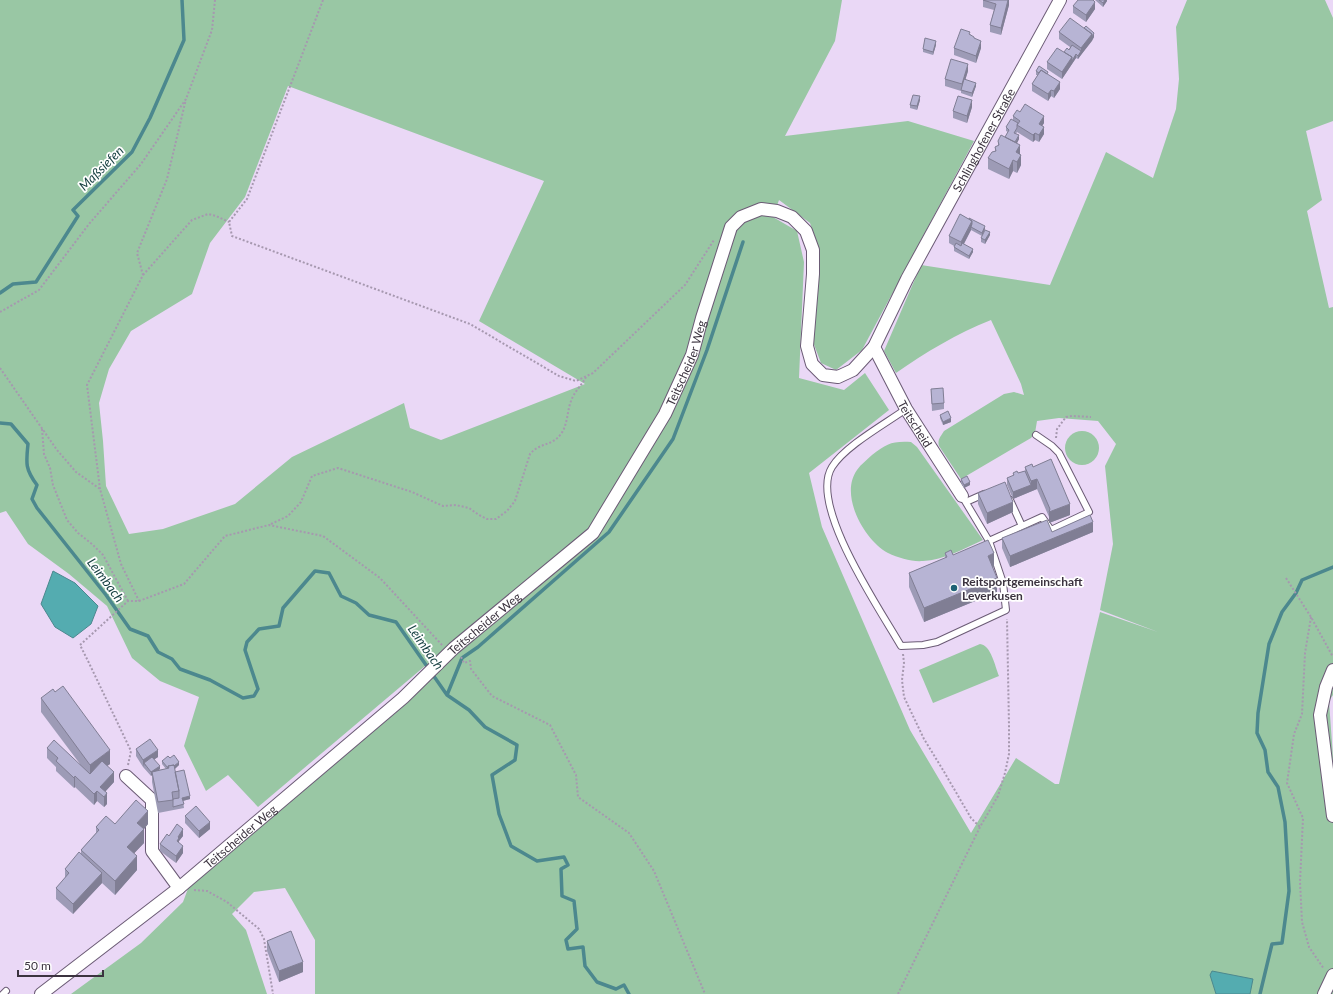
<svg xmlns="http://www.w3.org/2000/svg" width="1333" height="994" font-family="Lato,sans-serif">
  <rect width="100%" height="100%" fill="#ead8f6"/>
  <path fill="#99c7a4" fill-rule="evenodd" d="M 0,0 L 842,0 L 835,41 L 785,136 L 908,121 L 974,141 L 862,350 L 836,370 L 821,363 L 813,342 L 819,248 L 810,223 L 779,200 L 773,217 L 797,231 L 804,262 L 799,378 L 844,390 L 865,373 L 889,410 L 809,473 L 822,527 L 910,730 L 971,833 L 1016,758 L 1055,784 L 1059,784 L 1100,612 L 1158,632 L 1100,610 L 1113,544 L 1105,466 L 1116,444 L 1098,421 L 1059,418 L 1037,421 L 1035,433 L 1031,438 L 961,479 L 939,446 C 937,440 941,436 944,431 L 1004,394 L 1014,392 L 1024,395 L 1021,384 L 991,320 C 957,333 925,353 896,373 L 884,351 L 921,265 L 1050,285 L 1106,152 L 1153,178 L 1176,109 L 1179,79 L 1176,27 L 1187,0 L 1325,0 L 1333,18 L 1333,121 L 1306,131 L 1322,200 L 1307,211 L 1329,308 L 1333,307 L 1333,695 L 1329,701 L 1333,757 L 1333,994 L 315,994 L 315,940 L 285,888 L 254,892 L 232,914 L 246,930 L 267,994 L 71,994 L 141,943 L 183,902 L 189,886 L 434,677 L 425,666 L 258,807 L 228,775 L 206,791 L 184,746 L 199,697 L 160,681 L 132,658 L 107,606 L 69,574 L 28,544 L 6,511 L 0,513 ZM 288,86 L 544,181 L 479,321 L 585,384 L 441,440 L 410,428 L 404,403 L 292,457 L 235,504 L 163,529 L 129,534 L 106,486 L 103,441 L 99,403 L 109,369 L 131,331 L 192,294 L 210,243 L 245,197 Z
    M1065 448a17 17 0 1 1 34 0a17 17 0 1 1-34 0Z
    M 911,442 L 917,447 L 983,540 C 965,548 944,560 923,561 C 912,562 899,558 888,553 C 864,540 839,495 857,470 C 861,464 867,460 872,455 C 887,444 891,441 911,442 Z
    M 980,644 C 991,645 995,666 999,676 L 933,703 L 919,670 Z"/>
  <path fill="#54acb0" stroke="#4c888e" d="M 53,571 L 75,583 L 98,606 L 91,624 L 73,638 L 55,627 L 41,604 Z
    M 1212,971 L 1253,979 L 1250,994 L 1216,994 L 1210,975 Z"/>
  <g fill="none" stroke-linecap="round" stroke-linejoin="round">
    <path stroke="#4c888e" stroke-width="3.5" d="M 0,293 L 13,284 L 36,282 L 78,216 L 73,210 L 132,152 L 150,118 L 184,40 L 182,0
      M 0,423 L 11,424 L 28,444 C 26,463 25,469 37,485 L 32,499 L 37,508 L 106,595 L 130,629 L 148,636 L 158,652 L 172,659 L 180,669 L 210,680 L 243,698 L 254,696 L 258,689 L 245,650 L 247,642 L 259,629 L 279,626 L 283,608 L 315,571 L 329,573 L 341,596 L 356,603 L 369,615 L 396,622 L 447,695 L 469,710 L 485,727 L 517,745 L 515,760 L 492,775 L 499,814 L 511,846 L 537,861 L 564,857 L 568,865 L 561,869 L 562,896 L 574,901 L 577,929 L 566,940 L 568,949 L 583,947 L 585,966 L 597,982 L 616,989 L 624,985 L 629,994
      M 447,695 L 462,658 L 478,647 L 609,532 L 673,439 L 707,350 L 743,242
      M 1260,994 L 1272,944 L 1282,943 L 1289,891 L 1285,822 L 1278,787 L 1268,772 L 1265,750 L 1257,733 L 1258,713 L 1269,644 L 1282,612 L 1296,593 L 1302,580 L 1333,567"/>
    <g stroke="#6b5b75" stroke-width="8">
      <path id="service" d="M 906,409 C 885,424 845,446 832,467 C 808,505 881,611 901,646 L 923,645 L 937,642 L 1006,610 L 1003,583 L 989,541 L 962,496
        M 1010,500 L 1022,526
        M 966,502 L 984,494
        M 989,541 L 1042,517 L 1051,530 L 1089,512 L 1059,453 L 1052,446 L 1036,435
        M 3,994 L 6,991"/>
    </g>
    <g stroke="#6b5b75" stroke-width="14">
      <g id="minor">
        <path id="s1" d="M 874,347 L 906,409 L 962,496"/>
        <path d="M 1333,670 L 1326,687 L 1320,715 L 1333,816"/>
        <path d="M 126,776 L 152,800 L 152,851 L 179,888"/>
        <path id="s2" d="M 41,994 L 179,888 L 403,698 L 454,648 L 593,533 L 665,414 L 692,355 L 702,318 L 731,227 L 741,217 L 761,209 L 777,211 L 792,217 L 806,231 L 813,250 L 813,274 L 807,346 L 812,364 L 823,375 L 838,377 L 853,370 L 874,347 L 907,279 L 1060,0"/>
        <path d="M 1324,994 L 1333,975"/>
      </g>
    </g>
    <path stroke="#a698af" stroke-width="2" stroke-dasharray="2 2" stroke-linecap="butt" d="M 323,0 L 247,199 L 229,222 L 232,236 L 470,324 L 559,376 L 576,381 L 593,373 L 685,285 L 714,240
      M 143,275 L 192,220 L 208,214 L 216,216 L 229,222
      M 0,312 L 39,290 L 89,224 L 141,164 L 186,99 L 212,30 L 215,0
      M 0,368 L 57,450 L 76,472 L 100,489 L 121,564 L 139,601
      M 42,429 L 44,454 L 50,468 L 53,485 L 67,520 L 78,533 L 92,544 L 103,555 L 128,601
      M 1056,438 L 1057,429 L 1066,417 L 1072,416 L 1091,417
      M 100,489 L 87,385 L 143,275 L 137,253 L 167,179 L 186,99
      M 271,524 L 288,516 L 301,502 L 312,476 L 338,468 L 412,492 L 443,506 L 456,505 L 469,508 L 479,515 L 487,519 L 496,519 L 507,511 L 515,501 L 530,454 C 540,442 551,447 561,434 C 568,424 567,411 571,401 C 574,392 582,385 586,377
      M 1286,578 L 1311,617 L 1333,657
      M 1311,617 L 1305,653 L 1302,714 L 1294,734 L 1287,783 L 1303,818 L 1300,882 L 1302,922 L 1309,947 L 1324,969
      M 903,654 L 904,663 L 902,680 L 904,697 L 924,739 L 943,770 L 971,818 L 980,827
      M 461,657 L 464,663 L 470,661 L 471,669 L 492,696 L 550,725 L 576,775 L 578,797 L 629,833 L 654,871 L 705,994
      M 128,765 L 131,751 L 89,663 L 80,645 L 128,601 L 139,601 L 184,584 L 225,536 L 269,525 L 323,536 L 380,578 L 442,645
      M 194,890 L 207,891 L 227,902 L 259,929 L 264,939 L 273,994
      M 898,994 L 980,827 L 998,796 L 1005,773 L 1009,754 L 1009,726 L 1007,619"/>
    <use href="#service" stroke="#fff" stroke-width="6"/>
    <use href="#minor" stroke="#fff" stroke-width="12"/>
  </g>
  <path fill="#9d9bb6" d="M 983,0 L 1009,0 L 1009,5 L 1001,35 L 990,32 L 990,25 L 994,10 L 983,7 Z
    M 1095,0 L 1107,0 L 1107,1 L 1103,7 Z
    M 1073,6 L 1095,9 L 1086,22 L 1073,13 Z
    M 1059,32 L 1094,37 L 1078,59 L 1076,58 L 1062,79 L 1047,69 L 1047,62 L 1069,50 L 1070,47 L 1059,39 Z
    M 970,34 L 974,39 L 981,48 L 976,63 L 954,55 L 954,48 Z
    M 936,45 L 933,55 L 923,52 L 923,49 Z
    M 968,71 L 965,80 L 976,86 L 972,97 L 961,93 L 961,91 L 945,86 L 945,79 Z
    M 1036,71 L 1048,75 L 1060,89 L 1054,98 L 1051,96 L 1048,101 L 1032,91 L 1032,84 L 1038,75 L 1036,75 Z
    M 920,100 L 917,110 L 910,108 L 910,105 Z
    M 972,107 L 967,123 L 953,118 L 953,111 Z
    M 1020,112 L 1044,123 L 1042,126 L 1044,134 L 1039,142 L 1035,140 L 1033,142 L 1017,132 L 1016,134 L 1019,139 L 1017,143 L 1020,154 L 1021,165 L 1017,173 L 1013,171 L 1009,179 L 988,169 L 988,158 L 995,151 L 995,147 L 998,146 L 998,141 L 1005,137 L 1008,132 L 1006,131 L 1006,127 L 1013,120 L 1013,116 Z
    M 960,214 L 985,229 L 982,236 L 971,230 L 964,244 L 973,252 L 969,259 L 954,251 L 954,246 L 949,243 L 949,236 Z
    M 990,235 L 985,244 L 981,242 L 981,238 Z
    M 931,389 L 944,403 L 944,409 L 932,411 Z
    M 940,415 L 951,422 L 943,425 L 940,418 Z
    M 1025,467 L 1033,467 L 1070,515 L 1049,523 L 1049,517 L 1037,489 L 1013,499 L 1007,485 L 1007,478 L 1013,476 L 1013,473 L 1018,473 L 1025,471 Z
    M 961,479 L 970,485 L 964,488 L 961,483 Z
    M 978,493 L 1013,512 L 987,524 L 978,504 Z
    M 1052,532 L 1093,532 L 1010,567 L 1002,548 L 1002,538 Z
    M 945,553 L 994,567 L 993,568 L 997,592 L 924,622 L 909,587 L 909,573 L 945,558 Z
    M 41,698 L 110,764 L 107,766 L 114,782 L 105,792 L 107,804 L 104,807 L 97,801 L 94,805 L 75,787 L 74,788 L 56,771 L 56,767 L 47,758 L 47,748 L 80,764 L 41,712 Z
    M 136,749 L 158,757 L 154,759 L 160,769 L 158,770 L 166,769 L 162,764 L 162,761 L 170,758 L 179,765 L 175,769 L 175,772 L 190,799 L 183,801 L 184,808 L 158,813 L 152,782 L 152,775 L 151,776 L 143,767 L 136,756 Z
    M 185,816 L 210,829 L 199,838 L 185,823 Z
    M 115,824 L 148,824 L 144,829 L 144,843 L 134,853 L 137,870 L 115,895 L 102,883 L 73,914 L 56,899 L 56,888 L 65,878 L 65,869 L 81,853 L 81,850 L 96,833 L 96,827 Z
    M 169,836 L 183,836 L 179,841 L 179,843 L 183,853 L 176,863 L 160,851 L 160,844 Z
    M 267,941 L 303,972 L 279,982 L 267,951 Z"/>
  <path fill="#807e94" d="M 1008,0 L 1009,0 L 1009,5 L 1001,35 L 1001,28 Z
    M 1105,0 L 1107,0 L 1107,1 L 1103,7 L 1103,3 Z
    M 1095,2 L 1095,9 L 1086,22 L 1086,15 Z
    M 1094,33 L 1094,37 L 1092,41 L 1092,37 Z
    M 1092,34 L 1092,41 L 1081,55 L 1081,48 Z
    M 936,41 L 936,45 L 933,55 L 933,52 Z
    M 981,41 L 981,48 L 976,63 L 976,56 Z
    M 1081,51 L 1081,55 L 1078,59 L 1078,56 Z
    M 1076,54 L 1076,58 L 1062,79 L 1062,72 L 1072,57 Z
    M 968,64 L 968,71 L 962,91 L 962,84 Z
    M 1060,82 L 1060,89 L 1054,98 L 1054,91 Z
    M 976,83 L 976,86 L 972,97 L 972,93 Z
    M 1051,90 L 1051,96 L 1048,101 L 1048,94 Z
    M 920,96 L 920,100 L 917,110 L 917,106 Z
    M 972,100 L 972,107 L 967,123 L 967,116 Z
    M 1044,116 L 1044,123 L 1039,131 L 1039,124 Z
    M 1044,127 L 1044,134 L 1039,142 L 1039,135 Z
    M 1035,133 L 1035,140 L 1033,142 L 1033,135 Z
    M 1019,135 L 1019,139 L 1013,151 L 1013,148 Z
    M 1020,145 L 1020,155 L 1016,162 L 1016,152 Z
    M 1021,155 L 1021,165 L 1017,173 L 1017,162 Z
    M 1013,160 L 1013,171 L 1009,179 L 1009,169 Z
    M 972,221 L 972,228 L 971,227 L 971,230 L 961,249 L 961,242 Z
    M 985,226 L 985,229 L 982,236 L 982,233 Z
    M 990,232 L 990,235 L 985,244 L 985,240 Z
    M 973,249 L 973,252 L 969,259 L 969,256 Z
    M 951,418 L 951,422 L 943,425 L 943,422 Z
    M 1037,479 L 1037,489 L 1013,499 L 1013,492 L 1031,485 L 1031,481 Z
    M 970,482 L 970,485 L 964,488 L 964,485 Z
    M 1013,502 L 1013,512 L 987,524 L 987,513 Z
    M 1070,504 L 1070,515 L 1049,523 L 1049,512 Z
    M 1093,522 L 1093,532 L 1010,567 L 1010,556 Z
    M 994,553 L 994,567 L 988,570 L 988,556 Z
    M 997,578 L 997,592 L 924,622 L 924,608 Z
    M 110,750 L 110,764 L 90,778 L 90,765 Z
    M 158,750 L 158,757 L 145,766 L 144,763 L 143,767 L 143,760 Z
    M 179,762 L 179,765 L 170,773 L 170,770 Z
    M 160,766 L 160,769 L 153,774 L 152,772 L 152,775 L 151,776 L 151,772 Z
    M 114,772 L 114,782 L 102,795 L 100,787 Z
    M 75,776 L 75,787 L 74,788 L 74,778 Z
    M 97,791 L 97,801 L 94,805 L 94,794 Z
    M 107,793 L 107,804 L 104,807 L 104,797 Z
    M 190,796 L 190,799 L 182,801 L 182,798 Z
    M 148,811 L 148,824 L 144,829 L 144,843 L 127,861 L 127,847 L 137,823 Z
    M 210,822 L 210,829 L 199,838 L 199,831 Z
    M 183,829 L 183,836 L 179,841 L 179,845 L 177,848 L 178,837 Z
    M 183,846 L 183,853 L 176,863 L 176,856 Z
    M 137,856 L 137,870 L 115,895 L 115,881 Z
    M 102,873 L 102,883 L 73,914 L 73,904 Z
    M 303,962 L 303,972 L 279,982 L 279,971 Z"/>
  <path fill="#b7b4d4" stroke="#807e94" d="M 983,0 L 1008,0 L 1001,28 L 990,25 L 996,4 Z
    M 1078,0 L 1093,0 L 1095,2 L 1086,15 L 1073,6 Z
    M 1099,0 L 1105,0 L 1103,3 Z
    M 1070,18 L 1092,34 L 1081,48 L 1059,32 Z
    M 1086,26 L 1094,33 L 1092,37 L 1092,34 L 1084,28 Z
    M 961,29 L 970,32 L 969,34 L 974,37 L 974,38 L 981,41 L 976,56 L 954,48 Z
    M 925,38 L 936,41 L 933,52 L 923,49 Z
    M 1072,45 L 1081,51 L 1078,56 L 1076,54 L 1072,61 L 1072,57 L 1064,52 L 1067,48 L 1069,50 Z
    M 1057,48 L 1072,57 L 1062,72 L 1047,62 Z
    M 951,59 L 968,64 L 962,84 L 945,79 Z
    M 1039,66 L 1048,72 L 1047,74 L 1041,70 L 1039,73 L 1036,71 Z
    M 1041,70 L 1060,82 L 1054,91 L 1051,90 L 1048,94 L 1032,84 Z
    M 964,79 L 976,83 L 972,93 L 961,90 Z
    M 913,95 L 920,96 L 917,106 L 910,105 Z
    M 958,96 L 972,100 L 967,116 L 953,111 Z
    M 1025,104 L 1044,116 L 1039,124 L 1044,127 L 1039,135 L 1035,133 L 1033,135 L 1017,125 L 1020,121 L 1013,116 L 1017,110 L 1020,112 Z
    M 1011,119 L 1018,123 L 1017,125 L 1017,128 L 1014,133 L 1019,135 L 1015,142 L 1005,137 L 1009,130 L 1006,127 Z
    M 1001,135 L 1020,145 L 1016,152 L 1021,155 L 1017,162 L 1013,160 L 1009,169 L 988,158 L 992,152 L 996,151 L 995,147 L 999,145 L 998,141 Z
    M 960,214 L 972,221 L 961,242 L 949,236 Z
    M 969,218 L 985,226 L 982,233 L 971,227 L 972,224 L 972,221 L 969,219 Z
    M 985,230 L 990,232 L 985,240 L 981,238 Z
    M 956,243 L 961,246 L 962,243 L 973,249 L 969,256 L 954,247 Z
    M 943,388 L 944,403 L 932,404 L 931,389 Z
    M 948,411 L 951,418 L 943,422 L 940,415 Z
    M 1051,459 L 1070,504 L 1049,512 L 1050,509 L 1037,479 L 1031,481 L 1025,467 L 1032,464 L 1033,467 Z
    M 1017,471 L 1018,473 L 1025,471 L 1031,485 L 1013,492 L 1007,478 L 1014,475 L 1013,473 Z
    M 967,476 L 970,482 L 964,485 L 961,479 Z
    M 1005,482 L 1013,502 L 987,513 L 978,493 Z
    M 1090,515 L 1093,522 L 1010,556 L 1002,538 L 1047,520 L 1052,532 Z
    M 988,540 L 994,553 L 988,556 L 997,578 L 924,608 L 909,573 L 947,557 L 945,553 L 951,550 L 953,555 Z
    M 63,686 L 110,750 L 90,765 L 41,698 L 53,689 L 55,692 Z
    M 150,739 L 158,750 L 143,760 L 136,749 Z
    M 54,740 L 90,774 L 102,761 L 114,772 L 100,787 L 107,793 L 104,797 L 97,791 L 94,794 L 75,776 L 74,778 L 56,761 L 58,758 L 47,748 Z
    M 174,755 L 179,762 L 174,766 L 174,765 L 168,766 L 168,768 L 162,761 L 168,756 L 170,758 Z
    M 152,757 L 160,766 L 151,772 L 144,763 Z
    M 174,765 L 179,791 L 172,792 L 173,800 L 158,802 L 152,772 L 169,768 L 168,766 Z
    M 184,770 L 190,796 L 182,798 L 184,804 L 173,807 L 173,799 L 179,798 L 179,791 L 175,772 Z
    M 136,800 L 148,811 L 137,823 L 144,829 L 127,847 L 137,856 L 115,881 L 81,850 L 99,830 L 96,827 L 106,816 L 115,824 Z
    M 196,806 L 210,822 L 199,831 L 185,816 Z
    M 177,824 L 183,829 L 178,837 L 179,838 L 177,841 L 183,846 L 176,856 L 160,844 L 167,834 L 169,836 Z
    M 79,852 L 102,873 L 73,904 L 56,888 L 69,873 L 65,869 Z
    M 291,931 L 303,962 L 279,971 L 267,941 Z"/>
  <circle fill="#1e6275" stroke="#fff" stroke-width="1.5" cx="954" cy="588" r="4"/>
  <g text-anchor="middle" dominant-baseline="central" stroke-width="3.5" stroke-linejoin="round" paint-order="stroke">
    <g font-size="12" fill="#3b333f" stroke="#fff">
      <text stroke="none"><textPath href="#s2" startOffset="1593">Schlinghofener Straße</textPath></text>
      <text stroke="none"><textPath href="#s2" startOffset="914">Teitscheider Weg</textPath></text>
      <text stroke="none"><textPath href="#s1" startOffset="87">Teitscheid</textPath></text>
      <text stroke="none"><textPath href="#s2" startOffset="578">Teitscheider Weg</textPath></text>
      <text stroke="none"><textPath href="#s2" startOffset="254">Teitscheider Weg</textPath></text>
    </g>
    <g font-size="12" font-weight="bold" fill="#3b333f" stroke="#fff" text-anchor="start">
      <text x="962" y="581">Reitsportgemeinschaft<tspan x="962" dy="14">Leverkusen</tspan></text>
    </g>
    <g font-size="13" font-style="italic" fill="#153f40" stroke="#fff">
      <text transform="translate(101 168) rotate(-45)">Maßsiefen</text>
      <text transform="translate(106 580) rotate(53)">Leimbach</text>
      <text transform="translate(426 647) rotate(55)">Leimbach</text>
    </g>
  </g>
  <path d="M18 970v6h85v-6" fill="none" stroke="#3b333f" stroke-width="2"/>
  <text x="24" y="970" font-size="12" fill="#3b333f" stroke="#ffffff" stroke-width="3" paint-order="stroke">50 m</text>
</svg>
